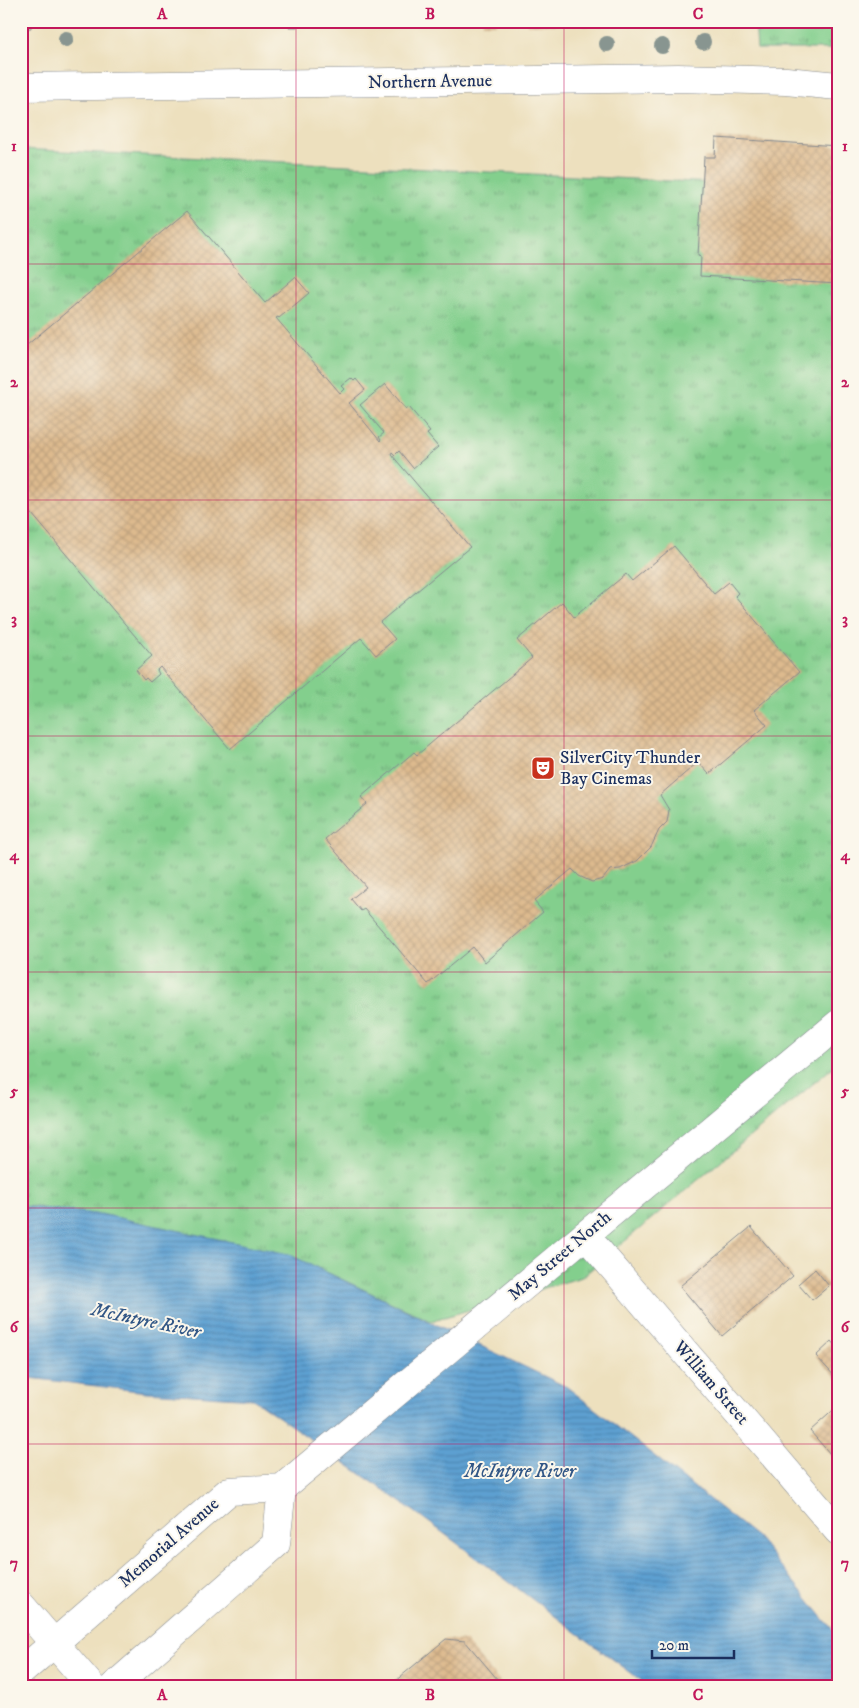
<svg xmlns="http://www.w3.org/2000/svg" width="859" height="1708" font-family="'IM FELL DW Pica',serif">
  <defs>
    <pattern id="park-tufts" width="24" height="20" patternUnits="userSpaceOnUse" patternTransform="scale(1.25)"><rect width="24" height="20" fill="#83cf8d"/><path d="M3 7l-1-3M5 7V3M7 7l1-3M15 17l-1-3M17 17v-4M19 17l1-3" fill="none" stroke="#6aa876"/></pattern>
    <pattern id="water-rules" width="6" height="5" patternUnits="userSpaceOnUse" patternTransform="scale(1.25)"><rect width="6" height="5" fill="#5da0d1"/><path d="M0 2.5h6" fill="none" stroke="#4c83ad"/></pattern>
    <pattern id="building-cross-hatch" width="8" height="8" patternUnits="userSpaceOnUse" patternTransform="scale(1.25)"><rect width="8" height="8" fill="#ddba8e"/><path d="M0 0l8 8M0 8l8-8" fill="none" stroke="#bda07d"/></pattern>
  </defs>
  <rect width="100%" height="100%" fill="#fbf7ec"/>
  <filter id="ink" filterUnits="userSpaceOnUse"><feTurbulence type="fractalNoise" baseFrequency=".02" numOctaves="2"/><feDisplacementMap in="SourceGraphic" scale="10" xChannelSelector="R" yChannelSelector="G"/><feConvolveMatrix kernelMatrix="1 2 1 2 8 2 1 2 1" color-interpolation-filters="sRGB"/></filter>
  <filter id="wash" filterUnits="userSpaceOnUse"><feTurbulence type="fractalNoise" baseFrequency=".0096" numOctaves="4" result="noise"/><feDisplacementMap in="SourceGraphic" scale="20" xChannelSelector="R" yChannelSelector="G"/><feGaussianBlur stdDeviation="1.12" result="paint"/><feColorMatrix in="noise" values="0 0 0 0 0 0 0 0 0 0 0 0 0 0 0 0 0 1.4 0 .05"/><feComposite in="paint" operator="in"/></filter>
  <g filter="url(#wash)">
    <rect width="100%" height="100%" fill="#ede0be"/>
    <path fill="url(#park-tufts)" stroke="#4f7f76" d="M 755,21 L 838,21 L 838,49 L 757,49 Z
      M 21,149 L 838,189 L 838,1063 L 582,1277 L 431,1321 L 288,1254 L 105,1215 L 21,1206 Z"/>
    <path fill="url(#water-rules)" stroke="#3c6898" d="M 21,1206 L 105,1215 L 288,1254 L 567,1387 L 757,1537 L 838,1636 L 838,1687 L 650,1687 L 411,1509 L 253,1399 L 147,1392 L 21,1377 Z"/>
    <g id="blocks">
      <path fill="url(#building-cross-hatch)" d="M 21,21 L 31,21 L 31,28 L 21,28 Z
        M 78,21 L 92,21 L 92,23 L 78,23 Z
        M 142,21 L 163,21 L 163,25 L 142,26 Z
        M 231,21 L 265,21 L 265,24 L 231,24 Z
        M 289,21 L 297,21 L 297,27 L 289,27 Z
        M 335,21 L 376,21 L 376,23 L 335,23 Z
        M 388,21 L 420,21 L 420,24 L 388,24 Z
        M 483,21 L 496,21 L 496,24 L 483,24 Z
        M 527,21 L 560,21 L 560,25 L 527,25 Z
        M 584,21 L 602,21 L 602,26 L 584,26 Z
        M 610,21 L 639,21 L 639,24 L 610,24 Z
        M 685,21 L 704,21 L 704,27 L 685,27 Z
        M 716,138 L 838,146 L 838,284 L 700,276 L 701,256 L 698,255 L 704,157 L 715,157 Z
        M 187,211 L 265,303 L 295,277 L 309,293 L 279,318 L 278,317 L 276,318 L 340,393 L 344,389 L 341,386 L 351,378 L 354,381 L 356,379 L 365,390 L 349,403 L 380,441 L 381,440 L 379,437 L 384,433 L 360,405 L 385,384 L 406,409 L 409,407 L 430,432 L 427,434 L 438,447 L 413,468 L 399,451 L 395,455 L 392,452 L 391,454 L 470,547 L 380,622 L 395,639 L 376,655 L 361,638 L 230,749 L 160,667 L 157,670 L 159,674 L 150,682 L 146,678 L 144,680 L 136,670 L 152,656 L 21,501 L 21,350 Z
        M 674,546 L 714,594 L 729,582 L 738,593 L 735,596 L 799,672 L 754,710 L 767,725 L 709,774 L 698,762 L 660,795 L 669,810 L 667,822 L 659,830 L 651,847 L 637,861 L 620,869 L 610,870 L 603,879 L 592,882 L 579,876 L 572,869 L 534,901 L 543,912 L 485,962 L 473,947 L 428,984 L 364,909 L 361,911 L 351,899 L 366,887 L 325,839 L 367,804 L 361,797 L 414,752 L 417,755 L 532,658 L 517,640 L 562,602 L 574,617 L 626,574 L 632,581 Z
        M 751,1227 L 793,1276 L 722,1336 L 680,1286 Z
        M 815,1269 L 829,1286 L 812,1300 L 798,1284 Z
        M 832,1341 L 838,1348 L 838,1380 L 816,1356 Z
        M 838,1406 L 838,1463 L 810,1431 Z
        M 446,1639 L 465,1641 L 504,1687 L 388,1687 Z"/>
    </g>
  </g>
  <g filter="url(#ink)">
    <use href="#blocks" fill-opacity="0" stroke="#84888e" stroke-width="1"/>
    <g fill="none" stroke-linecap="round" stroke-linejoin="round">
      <g stroke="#84888e" stroke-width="29">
        <path id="minor" d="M 21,87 L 678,78 L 786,81 L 838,86
          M 585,1235 L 838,1531
          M 21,1605 L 92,1687"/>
      </g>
      <g stroke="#84888e" stroke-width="29">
        <path id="major" d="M 282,1488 L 838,1024
          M 21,1672 L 229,1491 L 282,1488
          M 113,1687 L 276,1544 L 282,1488"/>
      </g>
      <use href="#minor" stroke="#fff" stroke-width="28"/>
      <use href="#major" stroke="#fff" stroke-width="28"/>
    </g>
    <g fill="#889590">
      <circle cx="66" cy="39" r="8"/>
      <circle cx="703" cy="42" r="8"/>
      <circle cx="607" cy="44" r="8"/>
      <circle cx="662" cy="46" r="8"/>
    </g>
  </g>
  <path fill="none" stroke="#c2185b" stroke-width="1" stroke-opacity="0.55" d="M 296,21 L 296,1687M 564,21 L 564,1687M 21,264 L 838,264M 21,500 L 838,500M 21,736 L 838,736M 21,972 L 838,972M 21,1208 L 838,1208M 21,1444 L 838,1444"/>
  <defs>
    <g id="theatre-square" transform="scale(1.25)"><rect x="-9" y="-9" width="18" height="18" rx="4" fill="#c8321e" stroke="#fbf7ec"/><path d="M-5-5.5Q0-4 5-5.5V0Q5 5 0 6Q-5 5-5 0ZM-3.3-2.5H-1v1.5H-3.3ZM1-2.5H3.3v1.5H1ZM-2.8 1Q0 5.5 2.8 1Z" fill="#fff"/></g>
  </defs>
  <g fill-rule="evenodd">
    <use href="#theatre-square" x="543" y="768"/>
  </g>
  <g text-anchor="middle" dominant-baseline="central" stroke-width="4" stroke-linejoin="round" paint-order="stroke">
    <g font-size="18" fill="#1b2f5e" stroke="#fbf7ec">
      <text transform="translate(430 82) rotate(-1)">Northern Avenue</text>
      <text transform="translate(560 1256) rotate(-40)">May Street North</text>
      <text transform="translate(711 1383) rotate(49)">William Street</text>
      <text transform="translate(169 1543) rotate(-41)">Memorial Avenue</text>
    </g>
    <g font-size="18" fill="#1b2f5e" stroke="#fbf7ec" text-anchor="start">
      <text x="560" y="758">SilverCity Thunder<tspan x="560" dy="21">Bay Cinemas</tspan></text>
    </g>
    <g font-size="19" font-style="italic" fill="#325786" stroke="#fbf7ec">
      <text transform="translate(146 1321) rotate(12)">McIntyre River</text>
      <text x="520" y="1471">McIntyre River</text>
    </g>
  </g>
  <rect width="859" height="1708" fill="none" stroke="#fbf7ec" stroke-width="55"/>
  <path d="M652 1650v8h82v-8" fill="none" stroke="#1b2f5e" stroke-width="2.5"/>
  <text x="659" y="1650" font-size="15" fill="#1b2f5e" stroke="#fbf7ec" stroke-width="4" paint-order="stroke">20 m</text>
  <rect x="28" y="28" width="804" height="1652" fill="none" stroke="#c2185b" stroke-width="2"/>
  <g font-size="16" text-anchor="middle" font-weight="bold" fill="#c2185b">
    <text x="162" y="19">A</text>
    <text x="430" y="19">B</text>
    <text x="698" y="19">C</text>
    <text x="14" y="151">1</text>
    <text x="845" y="151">1</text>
    <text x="14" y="387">2</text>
    <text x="845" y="387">2</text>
    <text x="14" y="624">3</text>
    <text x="845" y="624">3</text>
    <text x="14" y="860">4</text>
    <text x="845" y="860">4</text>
    <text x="14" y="1096">5</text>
    <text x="845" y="1096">5</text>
    <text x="14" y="1332">6</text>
    <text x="845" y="1332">6</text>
    <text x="14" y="1568">7</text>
    <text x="845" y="1568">7</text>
    <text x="162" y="1700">A</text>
    <text x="430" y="1700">B</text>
    <text x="698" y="1700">C</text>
  </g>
</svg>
